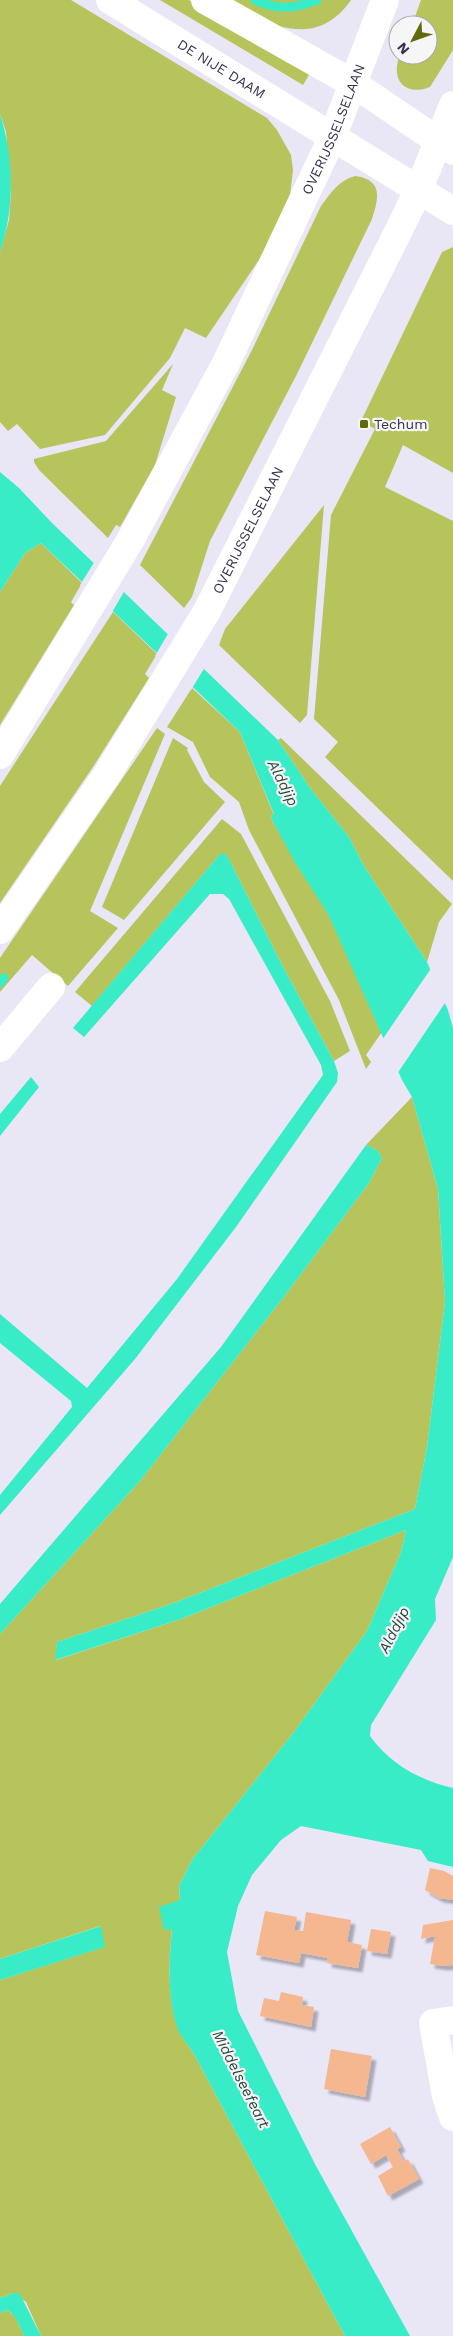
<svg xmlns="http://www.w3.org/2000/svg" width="453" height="2336" font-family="'Work Sans',sans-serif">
  <defs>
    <filter id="shadow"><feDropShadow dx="4.5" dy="4.5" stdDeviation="1" flood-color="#0004"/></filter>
  </defs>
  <rect width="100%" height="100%" fill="#e9e6f6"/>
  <path fill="#b7c35b" d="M 0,0 L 71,0 L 267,118 L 277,130 L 291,155 L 293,170 L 290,195 L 263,254 L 206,338 L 185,328 L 170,358 L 105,435 L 40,449 L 17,424 L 8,431 L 0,422 L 0,252 L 9,220 L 11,193 L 6,132 L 0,114 Z
    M 160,0 L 189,0 L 310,73 L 303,85 Z
    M 221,0 L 351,0 C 314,53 265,22 221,0 Z
    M 421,0 L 453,0 L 453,50 L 430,87 C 404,97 390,79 400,55 L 428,55 L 428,25 L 412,25 Z
    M 355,176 C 383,180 379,197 372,219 L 296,376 L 210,541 L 192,597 L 184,608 L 140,565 L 252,350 L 321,206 C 330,194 339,180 355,176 Z
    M 453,247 L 453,473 L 403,445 L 385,487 L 453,521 L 453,881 L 325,757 L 338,742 L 314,719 L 331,515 L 375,429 L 361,421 L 442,252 Z
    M 173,364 L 162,390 L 176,397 L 155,465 L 120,527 L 116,525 L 108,538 L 39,470 L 34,462 L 34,459 L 106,441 Z
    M 324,505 L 307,715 L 300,723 L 219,645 L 225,629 Z
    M 41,543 L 82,583 L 71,602 L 74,605 L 0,725 L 0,592 L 25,553 Z
    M 113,612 L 157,654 L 145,674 L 149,678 L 93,767 L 0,903 L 0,786 Z
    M 192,688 L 240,732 L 274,815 L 271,816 L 273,822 C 291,853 311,883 328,914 C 349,951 364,993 382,1032 L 366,1055 L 371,1062 L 366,1069 L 339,1000 L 249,830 L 239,802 L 210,777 L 193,742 L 167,727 Z
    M 157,728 L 165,734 L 90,911 L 118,928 L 68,986 L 32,955 L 0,992 L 0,958 Z
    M 173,738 L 188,748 L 187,750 L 204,782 L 225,802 L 124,920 L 102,907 Z
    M 281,738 L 452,904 L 439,922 L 427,962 L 364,866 L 349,837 L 310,788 L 278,740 Z
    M 222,819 L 241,834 L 330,1001 L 350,1051 L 334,1061 L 281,963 L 232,865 L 220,854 L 92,1006 L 75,992 Z
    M 412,1097 L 438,1189 L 445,1302 L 427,1447 L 415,1509 L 174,1603 L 57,1642 L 56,1660 L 181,1619 L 406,1530 L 401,1552 L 367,1631 L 294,1732 L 192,1860 L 179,1886 L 180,1900 L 165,1930 L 172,1928 C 169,1960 167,1998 178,2028 C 181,2037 189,2046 194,2054 L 345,2336 L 41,2336 L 26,2302 L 14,2293 L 0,2298 L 0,1980 L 104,1947 L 100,1926 L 0,1959 L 0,1634 L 140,1481 L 283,1298 L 369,1183 L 382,1158 L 377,1150 L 366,1145 Z
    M 7,2310 L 15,2316 L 24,2336 L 0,2336 L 0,2313 Z"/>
  <path fill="#38ecc7" d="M 0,114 C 14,158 15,208 0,252 Z
    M 0,472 L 19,488 L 52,523 L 278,740 L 310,788 L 349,837 L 364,866 L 427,962 L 448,1010 L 453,1028 L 453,1557 L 435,1599 L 436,1620 L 371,1725 L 370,1736 C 390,1764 419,1780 453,1788 L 453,1867 L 428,1861 L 421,1850 L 301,1826 L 281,1840 L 252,1875 L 238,1906 L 227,1952 L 238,2011 L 316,2166 L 410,2336 L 345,2336 L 194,2054 C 189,2046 180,2036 177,2027 C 167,1996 169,1960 172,1929 L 164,1930 L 159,1907 L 180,1900 L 179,1886 L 192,1860 L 294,1732 L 367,1631 L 401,1552 L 406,1530 L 181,1619 L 55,1660 L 57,1642 L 174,1603 L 415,1509 L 427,1447 L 445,1302 L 438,1189 L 412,1097 L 402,1080 L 328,914 L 296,864 L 273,822 L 271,816 L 274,814 L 240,732 L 41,543 L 25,553 L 0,592 Z
    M 220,854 L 226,854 L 232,865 L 281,963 L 334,1061 L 338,1073 L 337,1082 L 236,1227 L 135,1359 L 0,1515 L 0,1495 L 72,1407 L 71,1401 L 0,1343 L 0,1314 L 87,1388 L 177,1279 L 323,1075 L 321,1065 L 229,899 L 223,894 L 210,894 L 84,1037 L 73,1028 Z
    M 31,1077 L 39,1087 L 0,1136 L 0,1114 Z
    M 366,1145 L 377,1150 L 382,1158 L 369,1183 L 283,1298 L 140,1481 L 0,1634 L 0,1604 L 221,1347 Z
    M 101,1926 L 105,1947 L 0,1980 L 0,1959 Z
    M 14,2293 L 20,2294 L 41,2336 L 24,2336 C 19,2326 17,2315 7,2310 L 0,2313 L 0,2298 Z"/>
  <path fill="#e9e6f6" d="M 95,561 L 125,590 L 111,614 L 80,585 Z
    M 169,632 L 205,667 L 191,690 L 155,656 Z
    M 432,967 L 447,1000 L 397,1074 L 382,1040 Z"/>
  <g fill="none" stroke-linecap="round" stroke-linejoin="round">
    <path stroke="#38ecc7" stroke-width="9" d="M 255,0 C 276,10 295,9 317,0
      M 0,983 L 4,978"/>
  </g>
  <path fill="#f5b78f" filter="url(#shadow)" d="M 430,1868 L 444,1871 L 453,1876 L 453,1900 L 439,1898 L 425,1890 Z
    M 265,1911 L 297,1917 L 294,1930 L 303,1931 L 306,1912 L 351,1920 L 347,1942 L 362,1945 L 358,1968 L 327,1963 L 328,1958 L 301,1953 L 299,1963 L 256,1955 Z
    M 453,1920 L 453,1965 L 444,1966 L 430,1964 L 435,1936 L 421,1939 L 423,1925 Z
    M 371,1929 L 391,1932 L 387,1954 L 367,1951 Z
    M 281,1992 L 303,1997 L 302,2005 L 314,2007 L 311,2027 L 260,2016 L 264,1998 L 279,2001 Z
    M 331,2049 L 372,2056 L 365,2097 L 324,2089 Z
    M 390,2127 L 401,2147 L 397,2149 L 404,2162 L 408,2159 L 419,2179 L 388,2196 L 378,2176 L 393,2167 L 386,2155 L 371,2164 L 360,2144 Z"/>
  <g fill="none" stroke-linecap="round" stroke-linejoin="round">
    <path stroke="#fff" stroke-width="28" d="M 0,1048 L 51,987
      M 453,2020 L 433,2023 L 446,2096 L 453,2117"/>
    <g stroke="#fff" stroke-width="28">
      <path id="s1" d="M 110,0 L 453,211"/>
      <path d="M 205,0 L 354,84 L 453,151"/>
    </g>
    <g stroke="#fff" stroke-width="28">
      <path id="s2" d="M 0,755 L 131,539 L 226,363 L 332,138 L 385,0"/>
      <path id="s3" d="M 0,930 L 106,776 L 207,611 L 398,232 L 418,191 L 453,105"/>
    </g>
  </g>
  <rect fill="#626a0e" stroke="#f6f6f6" stroke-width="2" x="359" y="419" width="10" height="10" rx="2.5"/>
  <g text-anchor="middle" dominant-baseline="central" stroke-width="4.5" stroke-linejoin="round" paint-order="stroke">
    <g font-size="14" fill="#37304f" stroke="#f6f6f6">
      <text stroke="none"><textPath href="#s1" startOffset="131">DE NIJE DAAM</textPath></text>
      <text stroke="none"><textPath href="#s2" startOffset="710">OVERIJSSELSELAAN</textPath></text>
      <text stroke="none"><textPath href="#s3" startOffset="471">OVERIJSSELSELAAN</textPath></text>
    </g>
    <g font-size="14" fill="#37304f" stroke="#f6f6f6" text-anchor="start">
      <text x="374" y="424">Techum</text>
    </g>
    <g font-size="15" font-style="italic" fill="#28443c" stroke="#f6f6f6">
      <text transform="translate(283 783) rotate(63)">Alddjip</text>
      <text transform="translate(394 1630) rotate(-63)">Alddjip</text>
      <text transform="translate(241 2079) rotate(63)">Middelseefeart</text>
    </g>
  </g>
  <g transform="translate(413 40) rotate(229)"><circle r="24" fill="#f6f6f6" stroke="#aaa7b3"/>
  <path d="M0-4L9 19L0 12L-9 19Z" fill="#626a0e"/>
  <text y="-8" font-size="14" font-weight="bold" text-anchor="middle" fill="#37304f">N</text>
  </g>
</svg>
